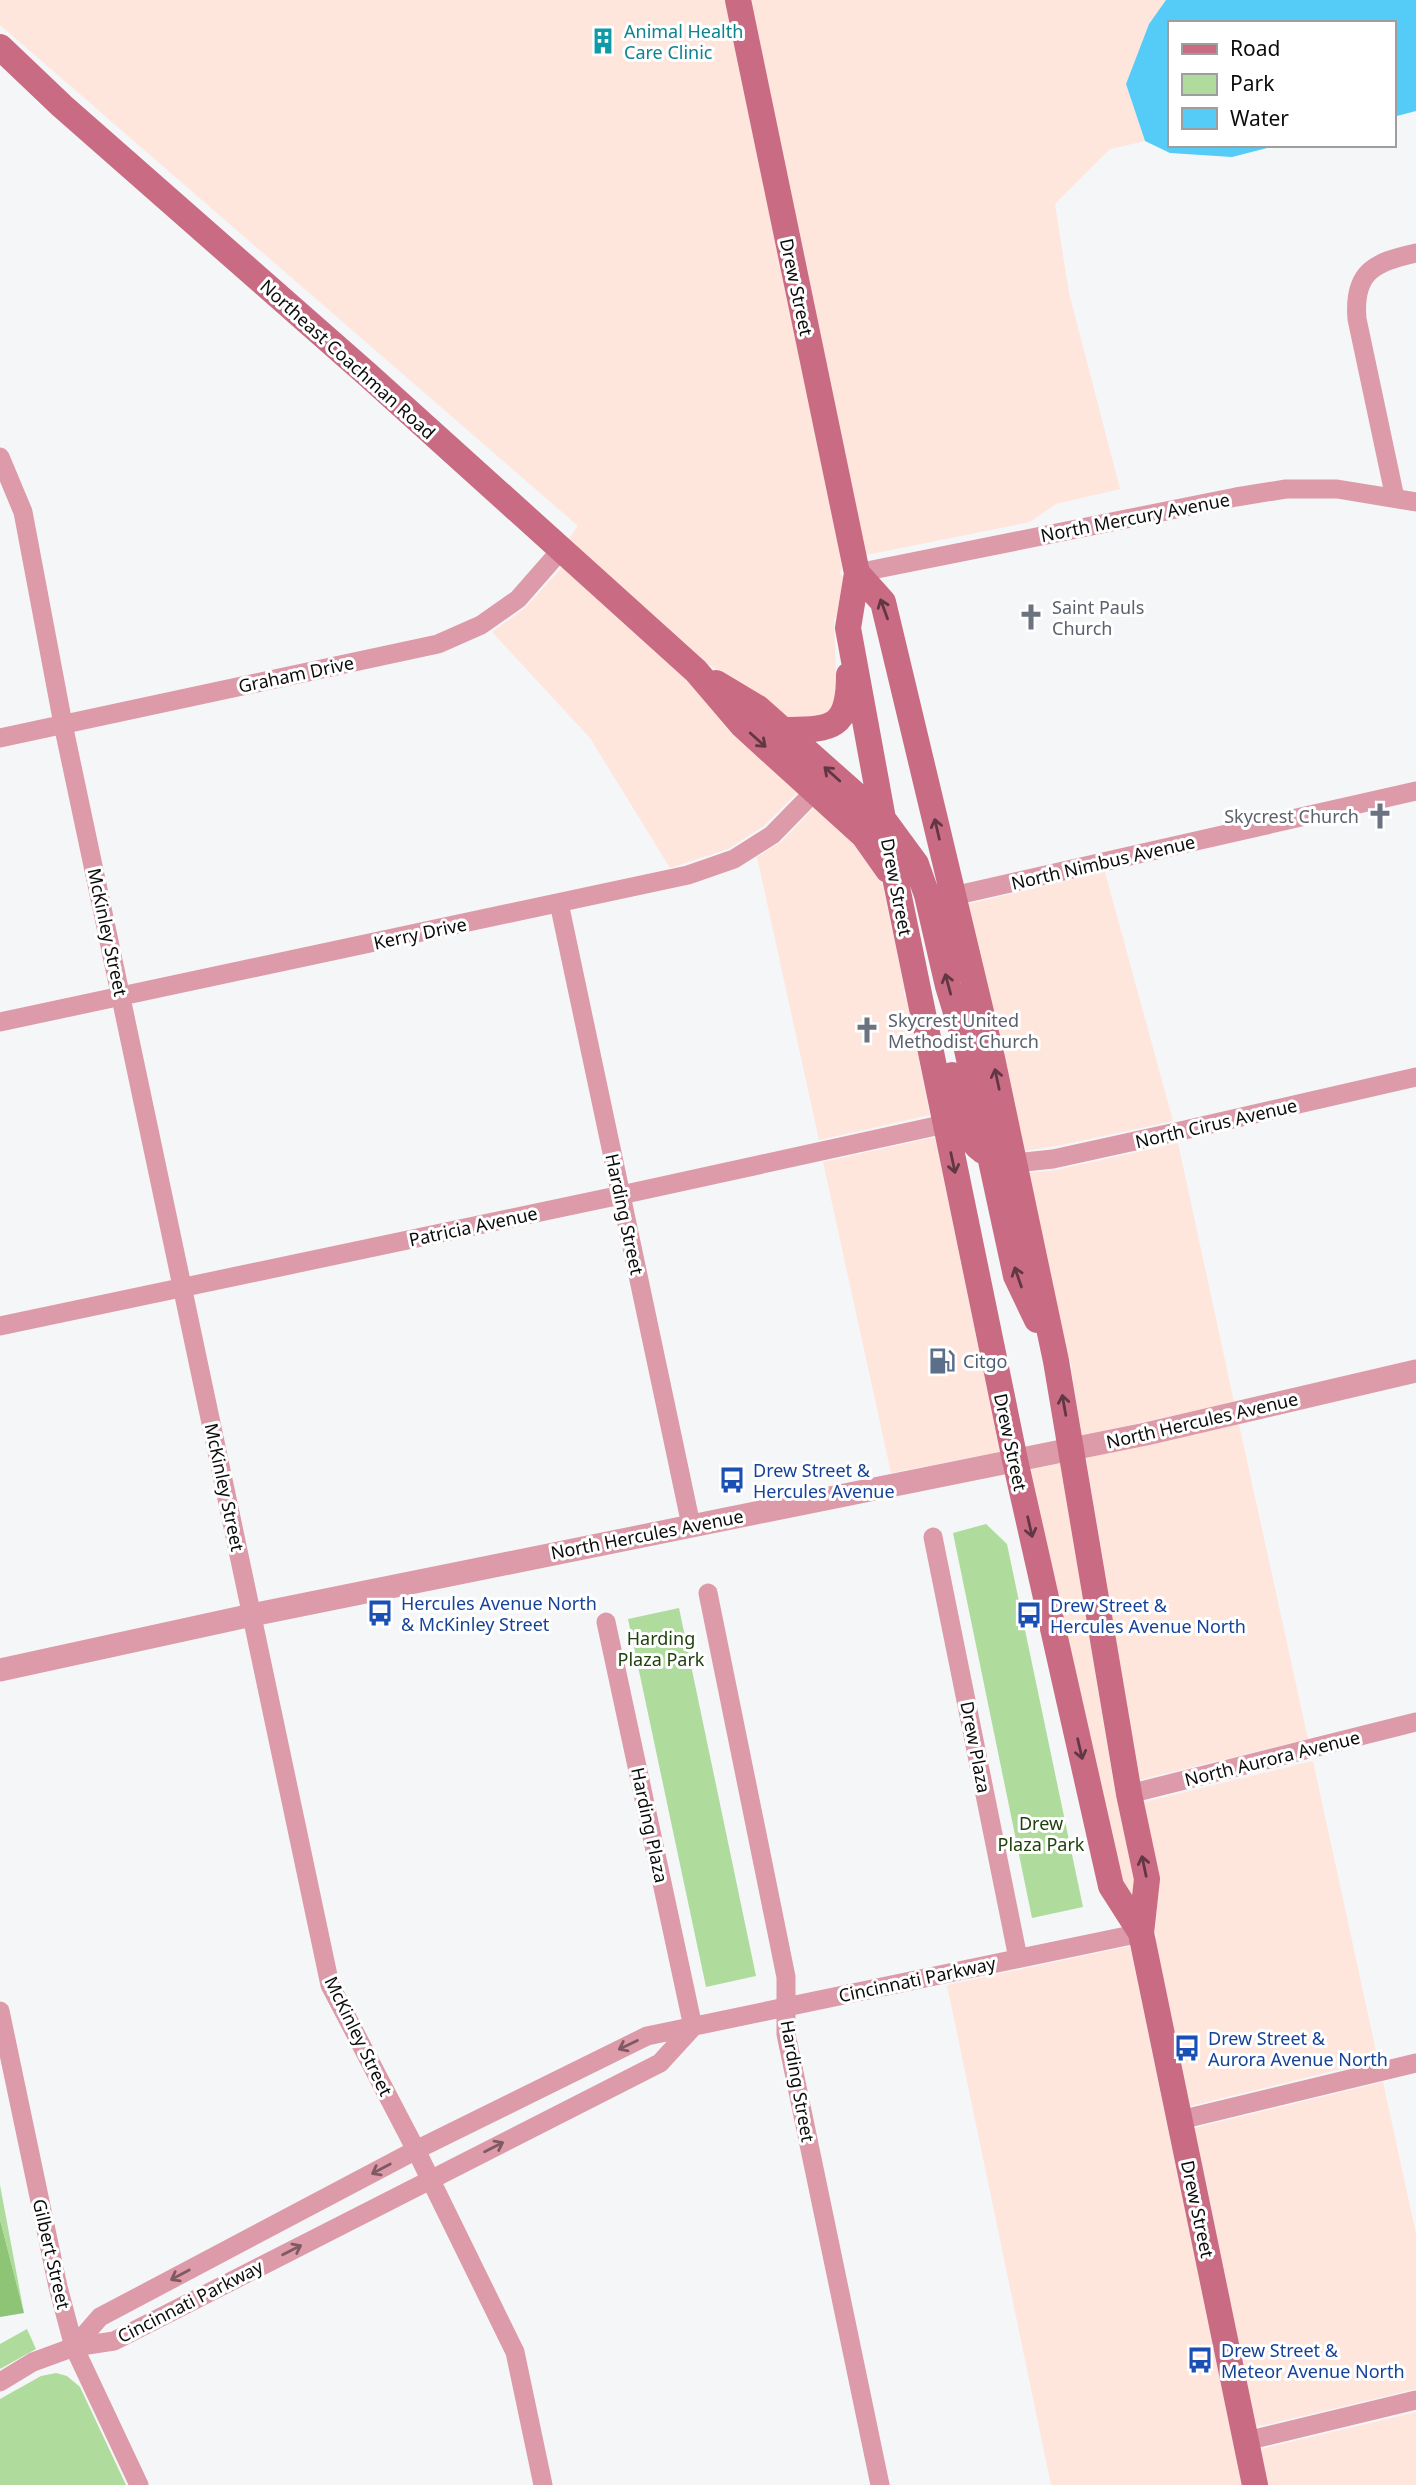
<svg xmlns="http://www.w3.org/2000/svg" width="1416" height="2485" font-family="'Noto Sans',sans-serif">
  <rect width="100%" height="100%" fill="#f4f6f8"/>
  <path fill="#ffe6dd" d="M 0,0 L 725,0 L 843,569 L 839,572 L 843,577 L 837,617 L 834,619 L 837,698 L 829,712 L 821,718 L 788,719 L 765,699 L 705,662 L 568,540 L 578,526 L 0,25 Z
    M 751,0 L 1166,0 L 1149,24 L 1126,84 L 1145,141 L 1110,149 L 1055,204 L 1069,293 L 1120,489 L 1056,504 L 1030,522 L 866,555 Z
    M 562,567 L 687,679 L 798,792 L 764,826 L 728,849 L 670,868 L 590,738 L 492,632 L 525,608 Z
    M 815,807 L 854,843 L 883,885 L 905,990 L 903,992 L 907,1000 L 930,1115 L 819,1140 L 757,857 L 781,842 Z
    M 1105,872 L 1173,1121 L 1062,1145 L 1025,1151 L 968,904 Z
    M 935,1137 L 1000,1452 L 891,1473 L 823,1162 Z
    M 1178,1143 L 1234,1402 L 1082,1436 L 1071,1369 L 1072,1366 L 1068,1357 L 1029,1173 L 1055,1170 Z
    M 1239,1424 L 1308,1739 L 1139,1780 L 1086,1458 Z
    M 1061,1463 L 1114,1786 L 1134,1880 L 1132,1897 L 1123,1881 L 1030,1469 Z
    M 1313,1761 L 1378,2060 L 1190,2106 L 1155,1938 L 1157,1936 L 1153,1930 L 1144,1802 Z
    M 1130,1946 L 1242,2485 L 1051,2485 L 947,1985 Z
    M 1383,2082 L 1416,2234 L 1416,2389 L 1256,2427 L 1194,2128 Z
    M 1416,2412 L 1416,2485 L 1268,2485 L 1261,2449 Z"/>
  <path fill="#afdc9d" d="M 986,1524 L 1007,1544 L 1083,1907 L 1032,1918 L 953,1533 Z
    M 679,1608 L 756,1976 L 706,1987 L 628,1619 Z
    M 0,2185 L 24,2313 L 0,2220 Z
    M 27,2329 L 36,2349 L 0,2369 L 0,2344 Z
    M 56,2373 L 67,2376 L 80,2387 L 126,2485 L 0,2485 L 0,2399 L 41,2376 Z"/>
  <path fill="#8dc476" d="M 0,2220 L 24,2313 L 0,2317 Z"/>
  <path fill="#55ccf7" d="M 1166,0 L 1416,0 L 1416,111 L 1393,117 L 1393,23 L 1169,23 L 1169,145 L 1279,145 L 1232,157 L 1170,153 L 1145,141 L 1126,84 L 1149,24 Z"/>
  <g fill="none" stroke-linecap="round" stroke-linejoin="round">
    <path stroke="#dd9aa9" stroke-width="19" d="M 0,457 L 23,512 L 63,724 L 330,1985 L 416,2150 L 515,2352 L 543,2485
      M 1395,498 L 1357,319 C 1353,272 1374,262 1416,253
      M 857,573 L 1236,497 L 1286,489 L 1337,489 L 1416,502
      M 0,738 L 438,644 L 481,625 L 518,599 L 561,550
      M 953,896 L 1416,791
      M 559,903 L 691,1525
      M 0,1022 L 688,875 L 734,859 L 772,835 L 815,791
      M 1015,1163 L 1053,1159 L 1176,1132 L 1416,1077
      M 0,1326 L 621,1195 L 945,1124
      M 933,1537 L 1018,1958
      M 708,1593 L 786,1977 L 786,2034 L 880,2485
      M 606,1622 L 693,2027
      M 1129,1794 L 1416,1722
      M 0,2011 L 58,2287 L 74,2347 L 139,2485
      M 1180,2120 L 1416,2063
      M 74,2347 L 100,2317 L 416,2150 L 647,2036 L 1141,1933
      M 0,2382 L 33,2362 L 74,2347 L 114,2341 L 660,2063 L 693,2027
      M 1246,2441 L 1416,2400"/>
    <path stroke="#dd9aa9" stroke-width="23" d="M 0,1670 L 252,1615 L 1146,1434 L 1416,1371"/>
    <path stroke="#ca6b84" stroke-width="26" d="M 738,0 L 857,573 L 848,628 L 883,819 L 1015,1460 L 1111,1886 L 1141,1933
      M 0,47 L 62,106 L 368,375 L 696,671 L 743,726 L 864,836 L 888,870
      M 857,573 L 883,602 L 992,1058 L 1056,1361 L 1129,1794 L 1147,1879 L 1141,1933 L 1255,2485
      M 716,683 L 758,708 L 883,819 L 916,864 L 927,895 L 948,986 L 966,1045 L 1016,1276 L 1037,1320
      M 783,730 C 830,729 849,731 849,675
      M 952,1075 C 958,1099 960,1136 983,1151"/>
  </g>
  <defs><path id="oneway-shaft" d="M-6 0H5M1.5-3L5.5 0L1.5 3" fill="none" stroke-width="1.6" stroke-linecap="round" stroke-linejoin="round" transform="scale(1.75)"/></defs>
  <g stroke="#613743">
    <use href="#oneway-shaft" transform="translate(884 609) rotate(-110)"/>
    <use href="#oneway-shaft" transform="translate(758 740) rotate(42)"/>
    <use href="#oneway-shaft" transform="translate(832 774) rotate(-138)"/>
    <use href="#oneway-shaft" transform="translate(937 829) rotate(-103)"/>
    <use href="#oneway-shaft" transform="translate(948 984) rotate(-105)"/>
    <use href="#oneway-shaft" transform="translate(997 1079) rotate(-102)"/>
    <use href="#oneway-shaft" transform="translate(953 1163) rotate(78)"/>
    <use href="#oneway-shaft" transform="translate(1018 1277) rotate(-109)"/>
    <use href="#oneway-shaft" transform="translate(1064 1405) rotate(-100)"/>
    <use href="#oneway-shaft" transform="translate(1030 1527) rotate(77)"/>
    <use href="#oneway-shaft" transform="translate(1080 1749) rotate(77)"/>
    <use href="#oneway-shaft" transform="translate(1144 1866) rotate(-102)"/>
  </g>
  <g stroke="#7f5a63">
    <use href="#oneway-shaft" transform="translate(628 2045) rotate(154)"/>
    <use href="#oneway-shaft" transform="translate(494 2147) rotate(-27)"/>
    <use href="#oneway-shaft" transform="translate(381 2169) rotate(152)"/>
    <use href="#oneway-shaft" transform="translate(292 2250) rotate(-27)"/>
    <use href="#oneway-shaft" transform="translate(180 2275) rotate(152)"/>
  </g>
  <defs>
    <g id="building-bare" transform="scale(2.1)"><path d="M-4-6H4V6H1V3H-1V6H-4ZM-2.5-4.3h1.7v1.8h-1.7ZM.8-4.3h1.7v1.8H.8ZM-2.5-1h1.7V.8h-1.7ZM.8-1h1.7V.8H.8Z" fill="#0f9aa8" stroke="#fff" stroke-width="2.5" paint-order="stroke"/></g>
    <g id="church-bare" transform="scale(2.1)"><path d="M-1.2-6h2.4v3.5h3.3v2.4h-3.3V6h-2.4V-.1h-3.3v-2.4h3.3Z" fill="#6b7280" stroke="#fff" stroke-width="2.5" paint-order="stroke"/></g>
    <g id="fuel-bare" transform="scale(2.1)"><path d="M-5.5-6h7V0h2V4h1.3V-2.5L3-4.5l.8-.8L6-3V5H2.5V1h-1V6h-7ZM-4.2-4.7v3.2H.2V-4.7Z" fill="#5c6f8a" stroke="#fff" stroke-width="2.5" paint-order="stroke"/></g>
    <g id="bus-bare" transform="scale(2.1)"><path d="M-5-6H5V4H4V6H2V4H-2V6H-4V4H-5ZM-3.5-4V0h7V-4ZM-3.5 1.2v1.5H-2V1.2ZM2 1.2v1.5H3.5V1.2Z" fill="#1a4fb4" stroke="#fff" stroke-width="2.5" paint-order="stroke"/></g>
  </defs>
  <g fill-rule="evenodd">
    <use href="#building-bare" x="603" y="41"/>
    <use href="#church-bare" x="1031" y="617"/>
    <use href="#church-bare" x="1380" y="816"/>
    <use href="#church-bare" x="867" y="1030"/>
    <use href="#fuel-bare" x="942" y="1361"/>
    <use href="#bus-bare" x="732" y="1480"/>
    <use href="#bus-bare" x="380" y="1613"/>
    <use href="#bus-bare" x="1029" y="1615"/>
    <use href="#bus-bare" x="1187" y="2048"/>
    <use href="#bus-bare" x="1200" y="2360"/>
  </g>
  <g text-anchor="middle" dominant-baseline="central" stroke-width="6" stroke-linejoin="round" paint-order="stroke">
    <g font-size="18" fill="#0d838f" stroke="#fff" text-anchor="start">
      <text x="624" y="31">Animal Health<tspan x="624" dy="21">Care Clinic</tspan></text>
    </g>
    <g font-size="18" fill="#0c0c0d" stroke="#fff">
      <text transform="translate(797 287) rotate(78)">Drew Street</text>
      <text transform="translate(348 359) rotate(42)">Northeast Coachman Road</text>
      <text transform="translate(1135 517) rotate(-11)">North Mercury Avenue</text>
      <text transform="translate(296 674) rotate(-12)">Graham Drive</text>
      <text transform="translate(1103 862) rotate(-13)">North Nimbus Avenue</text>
      <text transform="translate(897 887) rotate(79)">Drew Street</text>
      <text transform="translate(108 932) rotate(78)">McKinley Street</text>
      <text transform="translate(420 933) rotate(-12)">Kerry Drive</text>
      <text transform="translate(1216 1123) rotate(-13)">North Cirus Avenue</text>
      <text transform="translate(625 1214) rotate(78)">Harding Street</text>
      <text transform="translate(473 1226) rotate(-12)">Patricia Avenue</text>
      <text transform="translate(1202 1420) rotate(-13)">North Hercules Avenue</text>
      <text transform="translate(1011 1442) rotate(78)">Drew Street</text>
      <text transform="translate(225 1487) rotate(78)">McKinley Street</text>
      <text transform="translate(647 1534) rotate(-11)">North Hercules Avenue</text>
      <text transform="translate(976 1747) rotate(79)">Drew Plaza</text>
      <text transform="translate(1272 1758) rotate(-14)">North Aurora Avenue</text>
      <text transform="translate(650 1825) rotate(78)">Harding Plaza</text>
      <text transform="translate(917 1979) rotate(-12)">Cincinnati Parkway</text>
      <text transform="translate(359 2036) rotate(64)">McKinley Street</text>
      <text transform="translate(798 2081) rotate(80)">Harding Street</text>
      <text transform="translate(1198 2209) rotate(78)">Drew Street</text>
      <text transform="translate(52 2254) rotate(77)">Gilbert Street</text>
      <text transform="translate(190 2301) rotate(-27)">Cincinnati Parkway</text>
    </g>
    <g font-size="18" fill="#5b616d" stroke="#fff" text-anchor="start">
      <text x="1052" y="607">Saint Pauls<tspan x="1052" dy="21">Church</tspan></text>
      <text x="1359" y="816" text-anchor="end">Skycrest Church</text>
      <text x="888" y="1020">Skycrest United<tspan x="888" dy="21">Methodist Church</tspan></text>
    </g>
    <g font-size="18" fill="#4e5e75" stroke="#fff" text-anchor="start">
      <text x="963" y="1361">Citgo</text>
    </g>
    <g font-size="18" fill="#164399" stroke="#fff" text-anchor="start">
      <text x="753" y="1470">Drew Street &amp;<tspan x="753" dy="21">Hercules Avenue</tspan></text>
      <text x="401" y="1603">Hercules Avenue North<tspan x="401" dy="21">&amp; McKinley Street</tspan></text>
      <text x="1050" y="1605">Drew Street &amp;<tspan x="1050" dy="21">Hercules Avenue North</tspan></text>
      <text x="1208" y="2038">Drew Street &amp;<tspan x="1208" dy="21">Aurora Avenue North</tspan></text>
      <text x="1221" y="2350">Drew Street &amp;<tspan x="1221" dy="21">Meteor Avenue North</tspan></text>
    </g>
    <g font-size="18" fill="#1f420c" stroke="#fff">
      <text x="661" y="1638">Harding<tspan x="661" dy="21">Plaza Park</tspan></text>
      <text x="1041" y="1823">Drew<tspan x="1041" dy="21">Plaza Park</tspan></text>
    </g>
  </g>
  <rect x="1168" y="21" width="228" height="126" fill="#ffffff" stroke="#9e9e9e" stroke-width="2"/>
  <rect x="1182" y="44" width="35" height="10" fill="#ca6b84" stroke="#9e9e9e" stroke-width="2"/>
  <text x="1230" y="56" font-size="21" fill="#0c0c0d">Road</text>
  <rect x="1182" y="74" width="35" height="21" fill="#afdc9d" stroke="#9e9e9e" stroke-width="2"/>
  <text x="1230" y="91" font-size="21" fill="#0c0c0d">Park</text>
  <rect x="1182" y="108" width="35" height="21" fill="#55ccf7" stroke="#9e9e9e" stroke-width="2"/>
  <text x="1230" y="126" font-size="21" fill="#0c0c0d">Water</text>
</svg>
